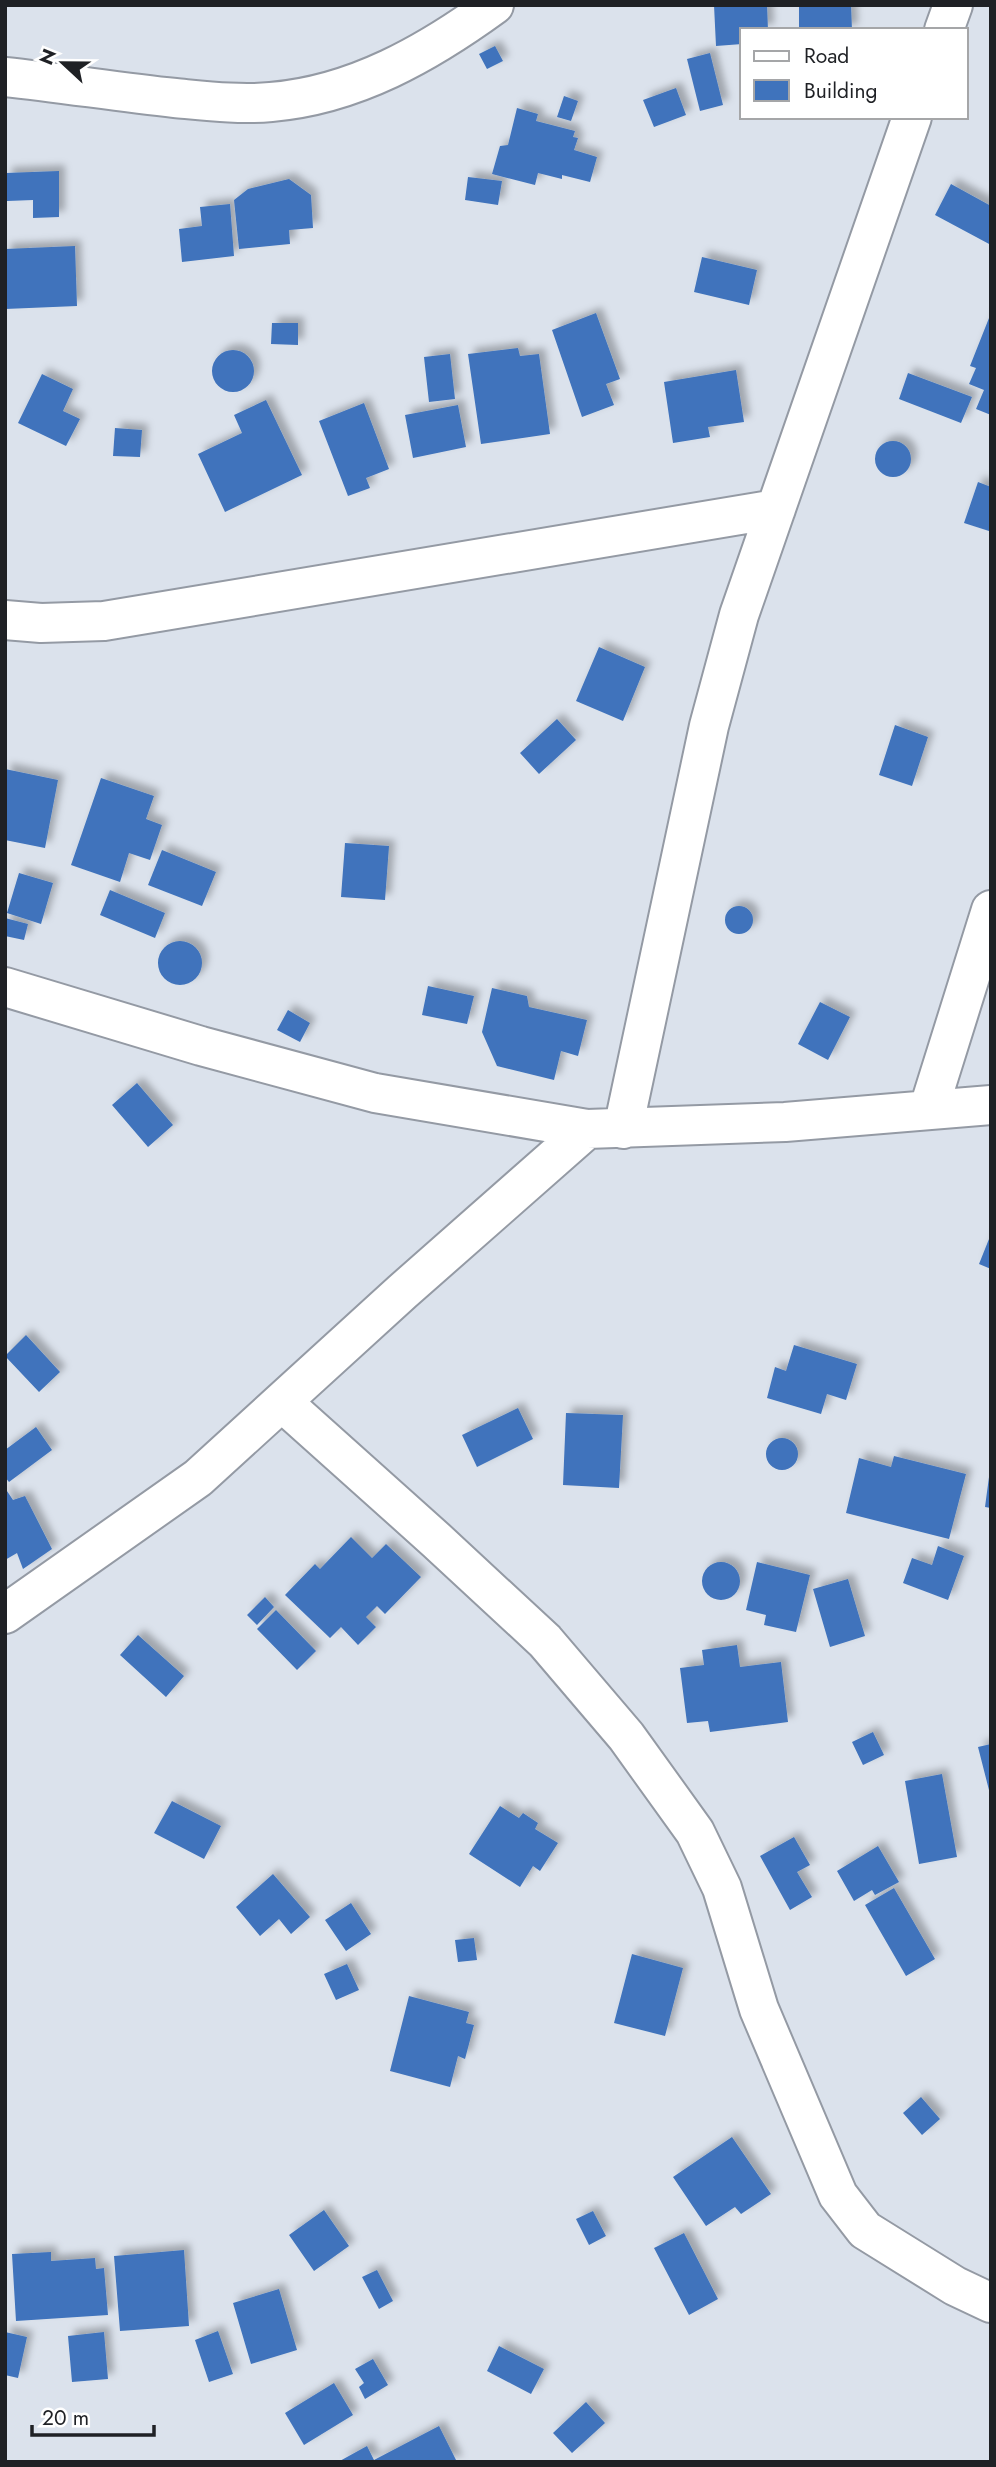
<svg xmlns="http://www.w3.org/2000/svg" width="996" height="2467" font-family="Jost,sans-serif">
  <defs>
    <filter id="shadow"><feDropShadow dx="6" dy="-6" stdDeviation="3.5" flood-color="#0004"/></filter>
  </defs>
  <rect width="100%" height="100%" fill="#dbe2ec"/>
  <path fill="#3f73bc" filter="url(#shadow)" d="M 714,5 L 767,5 L 768,30 L 742,30 L 742,44 L 716,46 Z
    M 799,5 L 851,5 L 852,30 L 799,30 Z
    M 495,46 L 503,61 L 487,69 L 479,54 Z
    M 710,53 L 723,105 L 700,111 L 687,59 Z
    M 676,88 L 686,115 L 654,127 L 643,100 Z
    M 564,96 L 578,101 L 571,121 L 557,117 Z
    M 517,108 L 538,114 L 536,121 L 575,131 L 573,137 L 578,138 L 574,150 L 597,157 L 590,182 L 562,175 L 562,179 L 538,173 L 535,185 L 492,174 L 500,146 L 508,145 Z
    M 59,171 L 59,217 L 33,218 L 33,200 L 7,201 L 6,173 Z
    M 468,177 L 502,181 L 498,205 L 465,200 Z
    M 289,179 L 311,195 L 313,228 L 289,230 L 290,244 L 239,249 L 234,200 L 248,189 Z
    M 951,184 L 991,206 L 991,245 L 935,215 Z
    M 230,204 L 234,256 L 182,262 L 179,229 L 202,226 L 200,207 Z
    M 75,246 L 77,306 L 5,309 L 5,249 Z
    M 702,257 L 757,270 L 749,305 L 694,292 Z
    M 596,313 L 620,379 L 606,384 L 614,405 L 582,417 L 552,330 Z
    M 991,313 L 991,415 L 976,409 L 984,390 L 969,384 L 976,368 L 970,366 Z
    M 272,323 L 298,323 L 298,345 L 271,344 Z
    M 518,348 L 520,356 L 539,354 L 550,434 L 481,444 L 468,354 Z
    M212 371a21 21 0 1 1 42 0a21 21 0 1 1-42 0Z
    M 450,354 L 455,399 L 429,402 L 424,357 Z
    M 736,370 L 744,422 L 708,427 L 710,437 L 673,443 L 664,382 Z
    M 908,373 L 972,397 L 961,423 L 899,399 Z
    M 42,374 L 73,389 L 63,411 L 80,419 L 66,446 L 18,423 Z
    M 266,400 L 302,475 L 225,512 L 198,454 L 242,433 L 234,415 Z
    M 364,403 L 389,469 L 366,478 L 370,488 L 348,496 L 319,421 Z
    M 458,405 L 466,447 L 413,458 L 405,415 Z
    M 115,428 L 142,430 L 140,457 L 113,456 Z
    M875 459a18 18 0 1 1 36 0a18 18 0 1 1-36 0Z
    M 978,482 L 991,487 L 989,531 L 964,523 Z
    M 599,647 L 645,667 L 623,721 L 576,701 Z
    M 557,719 L 576,740 L 539,774 L 520,753 Z
    M 895,725 L 928,737 L 912,786 L 879,775 Z
    M 5,769 L 58,780 L 45,848 L 5,840 Z
    M 101,778 L 154,796 L 146,819 L 162,825 L 150,860 L 129,853 L 120,882 L 71,865 Z
    M 345,843 L 389,846 L 385,900 L 341,897 Z
    M 162,850 L 216,872 L 202,906 L 148,885 Z
    M 19,873 L 53,883 L 41,924 L 7,913 Z
    M 110,890 L 165,913 L 155,938 L 100,915 Z
    M725 920a14 14 0 1 1 28 0a14 14 0 1 1-28 0Z
    M 5,918 L 28,924 L 24,940 L 5,936 Z
    M158 963a22 22 0 1 1 44 0a22 22 0 1 1-44 0Z
    M 428,986 L 474,996 L 467,1024 L 422,1015 Z
    M 492,988 L 527,996 L 529,1007 L 587,1020 L 578,1056 L 561,1051 L 554,1080 L 497,1066 L 482,1032 Z
    M 820,1002 L 850,1017 L 828,1060 L 798,1044 Z
    M 288,1010 L 310,1023 L 300,1042 L 277,1030 Z
    M 137,1083 L 173,1125 L 148,1147 L 112,1105 Z
    M 991,1234 L 991,1269 L 979,1264 Z
    M 26,1335 L 60,1372 L 39,1392 L 5,1356 Z
    M 794,1345 L 857,1364 L 846,1400 L 827,1394 L 821,1414 L 767,1398 L 775,1367 L 786,1371 Z
    M 518,1408 L 533,1439 L 477,1467 L 462,1435 Z
    M 566,1413 L 623,1415 L 619,1488 L 563,1485 Z
    M 36,1427 L 52,1450 L 9,1482 L 5,1477 L 5,1450 Z
    M766 1454a16 16 0 1 1 32 0a16 16 0 1 1-32 0Z
    M 894,1456 L 966,1474 L 949,1539 L 846,1513 L 859,1458 L 891,1467 Z
    M 989,1477 L 991,1477 L 991,1508 L 985,1507 Z
    M 5,1488 L 13,1500 L 25,1496 L 52,1549 L 23,1569 L 17,1553 L 5,1560 Z
    M 351,1537 L 372,1558 L 386,1544 L 421,1577 L 385,1614 L 377,1606 L 366,1617 L 376,1627 L 358,1645 L 341,1627 L 330,1638 L 285,1595 L 315,1564 L 320,1569 Z
    M 938,1546 L 964,1556 L 948,1600 L 903,1583 L 912,1558 L 932,1565 Z
    M 757,1562 L 810,1575 L 796,1632 L 764,1625 L 766,1615 L 746,1610 Z
    M702 1581a19 19 0 1 1 38 0a19 19 0 1 1-38 0Z
    M 848,1579 L 865,1636 L 830,1647 L 813,1589 Z
    M 265,1597 L 274,1607 L 257,1625 L 247,1615 Z
    M 276,1610 L 316,1651 L 297,1670 L 257,1629 Z
    M 138,1635 L 184,1676 L 166,1697 L 120,1655 Z
    M 737,1645 L 740,1667 L 781,1662 L 788,1722 L 710,1732 L 708,1721 L 687,1723 L 680,1668 L 704,1665 L 702,1650 Z
    M 873,1732 L 884,1755 L 863,1765 L 852,1742 Z
    M 991,1744 L 991,1794 L 990,1794 L 978,1747 Z
    M 942,1774 L 957,1857 L 919,1864 L 905,1781 Z
    M 172,1801 L 221,1826 L 204,1859 L 154,1833 Z
    M 500,1806 L 519,1818 L 523,1813 L 538,1823 L 535,1829 L 558,1843 L 540,1871 L 533,1866 L 520,1887 L 469,1854 Z
    M 794,1837 L 810,1865 L 797,1872 L 812,1897 L 790,1910 L 760,1856 Z
    M 878,1846 L 899,1882 L 875,1895 L 872,1890 L 854,1901 L 837,1871 Z
    M 273,1874 L 310,1917 L 291,1934 L 279,1919 L 260,1936 L 236,1907 Z
    M 894,1888 L 935,1959 L 906,1976 L 865,1905 Z
    M 351,1903 L 371,1934 L 346,1951 L 325,1920 Z
    M 474,1938 L 477,1960 L 458,1962 L 455,1940 Z
    M 632,1954 L 683,1968 L 665,2036 L 614,2023 Z
    M 347,1964 L 359,1990 L 336,2000 L 324,1974 Z
    M 409,1996 L 469,2012 L 466,2023 L 474,2025 L 465,2059 L 458,2056 L 450,2087 L 390,2071 Z
    M 921,2097 L 940,2119 L 922,2135 L 903,2113 Z
    M 732,2137 L 771,2194 L 741,2214 L 735,2207 L 706,2226 L 673,2177 Z
    M 324,2210 L 349,2246 L 314,2271 L 289,2235 Z
    M 593,2211 L 606,2236 L 589,2245 L 576,2219 Z
    M 684,2233 L 718,2299 L 689,2315 L 654,2248 Z
    M 184,2250 L 189,2326 L 120,2331 L 114,2256 Z
    M 51,2252 L 51,2261 L 95,2258 L 96,2269 L 104,2268 L 108,2315 L 16,2321 L 12,2254 Z
    M 377,2270 L 393,2301 L 379,2309 L 362,2277 Z
    M 279,2289 L 297,2350 L 251,2364 L 233,2303 Z
    M 218,2331 L 233,2374 L 209,2382 L 195,2340 Z
    M 5,2332 L 27,2337 L 18,2378 L 5,2375 Z
    M 104,2332 L 108,2379 L 72,2382 L 68,2336 Z
    M 499,2346 L 544,2369 L 531,2394 L 487,2371 Z
    M 373,2359 L 388,2385 L 365,2399 L 359,2387 L 364,2383 L 355,2369 Z
    M 334,2383 L 353,2415 L 304,2445 L 285,2413 Z
    M 586,2402 L 605,2423 L 572,2453 L 553,2433 Z
    M 439,2426 L 457,2462 L 338,2462 L 367,2446 L 374,2460 Z"/>
  <g fill="none" stroke-linecap="round" stroke-linejoin="round">
    <g stroke="#949aa4" stroke-width="42">
      <path id="minor" d="M 944,30 L 953,5
        M 5,77 C 62,83 118,92 175,98 C 207,101 240,105 271,102 C 355,95 428,53 494,5
        M 5,620 L 41,623 L 104,621 L 776,509
        M 5,987 L 201,1046 L 375,1093 L 587,1129 L 785,1122 L 991,1105
        M 929,1108 L 991,910
        M 623,1129 L 709,726 L 739,615 L 912,117
        M 282,1402 L 436,1540 L 545,1641 L 626,1736 L 695,1832 L 722,1888 L 759,2009 L 838,2195 L 865,2230 L 955,2286 L 991,2303
        M 5,1614 L 198,1478 L 402,1292 L 587,1129"/>
    </g>
    <use href="#minor" stroke="#fff" stroke-width="38"/>
  </g>
  <rect width="996" height="2467" fill="none" stroke="#1f2125" stroke-width="14"/>
  <rect x="740" y="28" width="228" height="91" fill="#ffffff" stroke="#a5a6a8" stroke-width="2"/>
  <rect x="754" y="51" width="35" height="10" fill="#ffffff" stroke="#a5a6a8" stroke-width="2"/>
  <text x="804" y="63" font-size="21" fill="#1f2125">Road</text>
  <rect x="754" y="80" width="35" height="21" fill="#3f73bc" stroke="#a5a6a8" stroke-width="2"/>
  <text x="804" y="98" font-size="21" fill="#1f2125">Building</text>
  <g transform="translate(63 63) rotate(292)" stroke="#ffffff" stroke-width="5" paint-order="stroke">
  <path d="M0-5L12 26L0 18L-12 26Z" fill="#1f2125"/>
  <text y="-10" font-size="19" font-weight="bold" text-anchor="middle" fill="#1f2125">N</text>
  </g>
  <path d="M32 2425v10h122v-10" fill="none" stroke="#1f2125" stroke-width="3.5"/>
  <text x="42" y="2425" font-size="21" fill="#1f2125" stroke="#ffffff" stroke-width="5" paint-order="stroke">20 m</text>
</svg>
